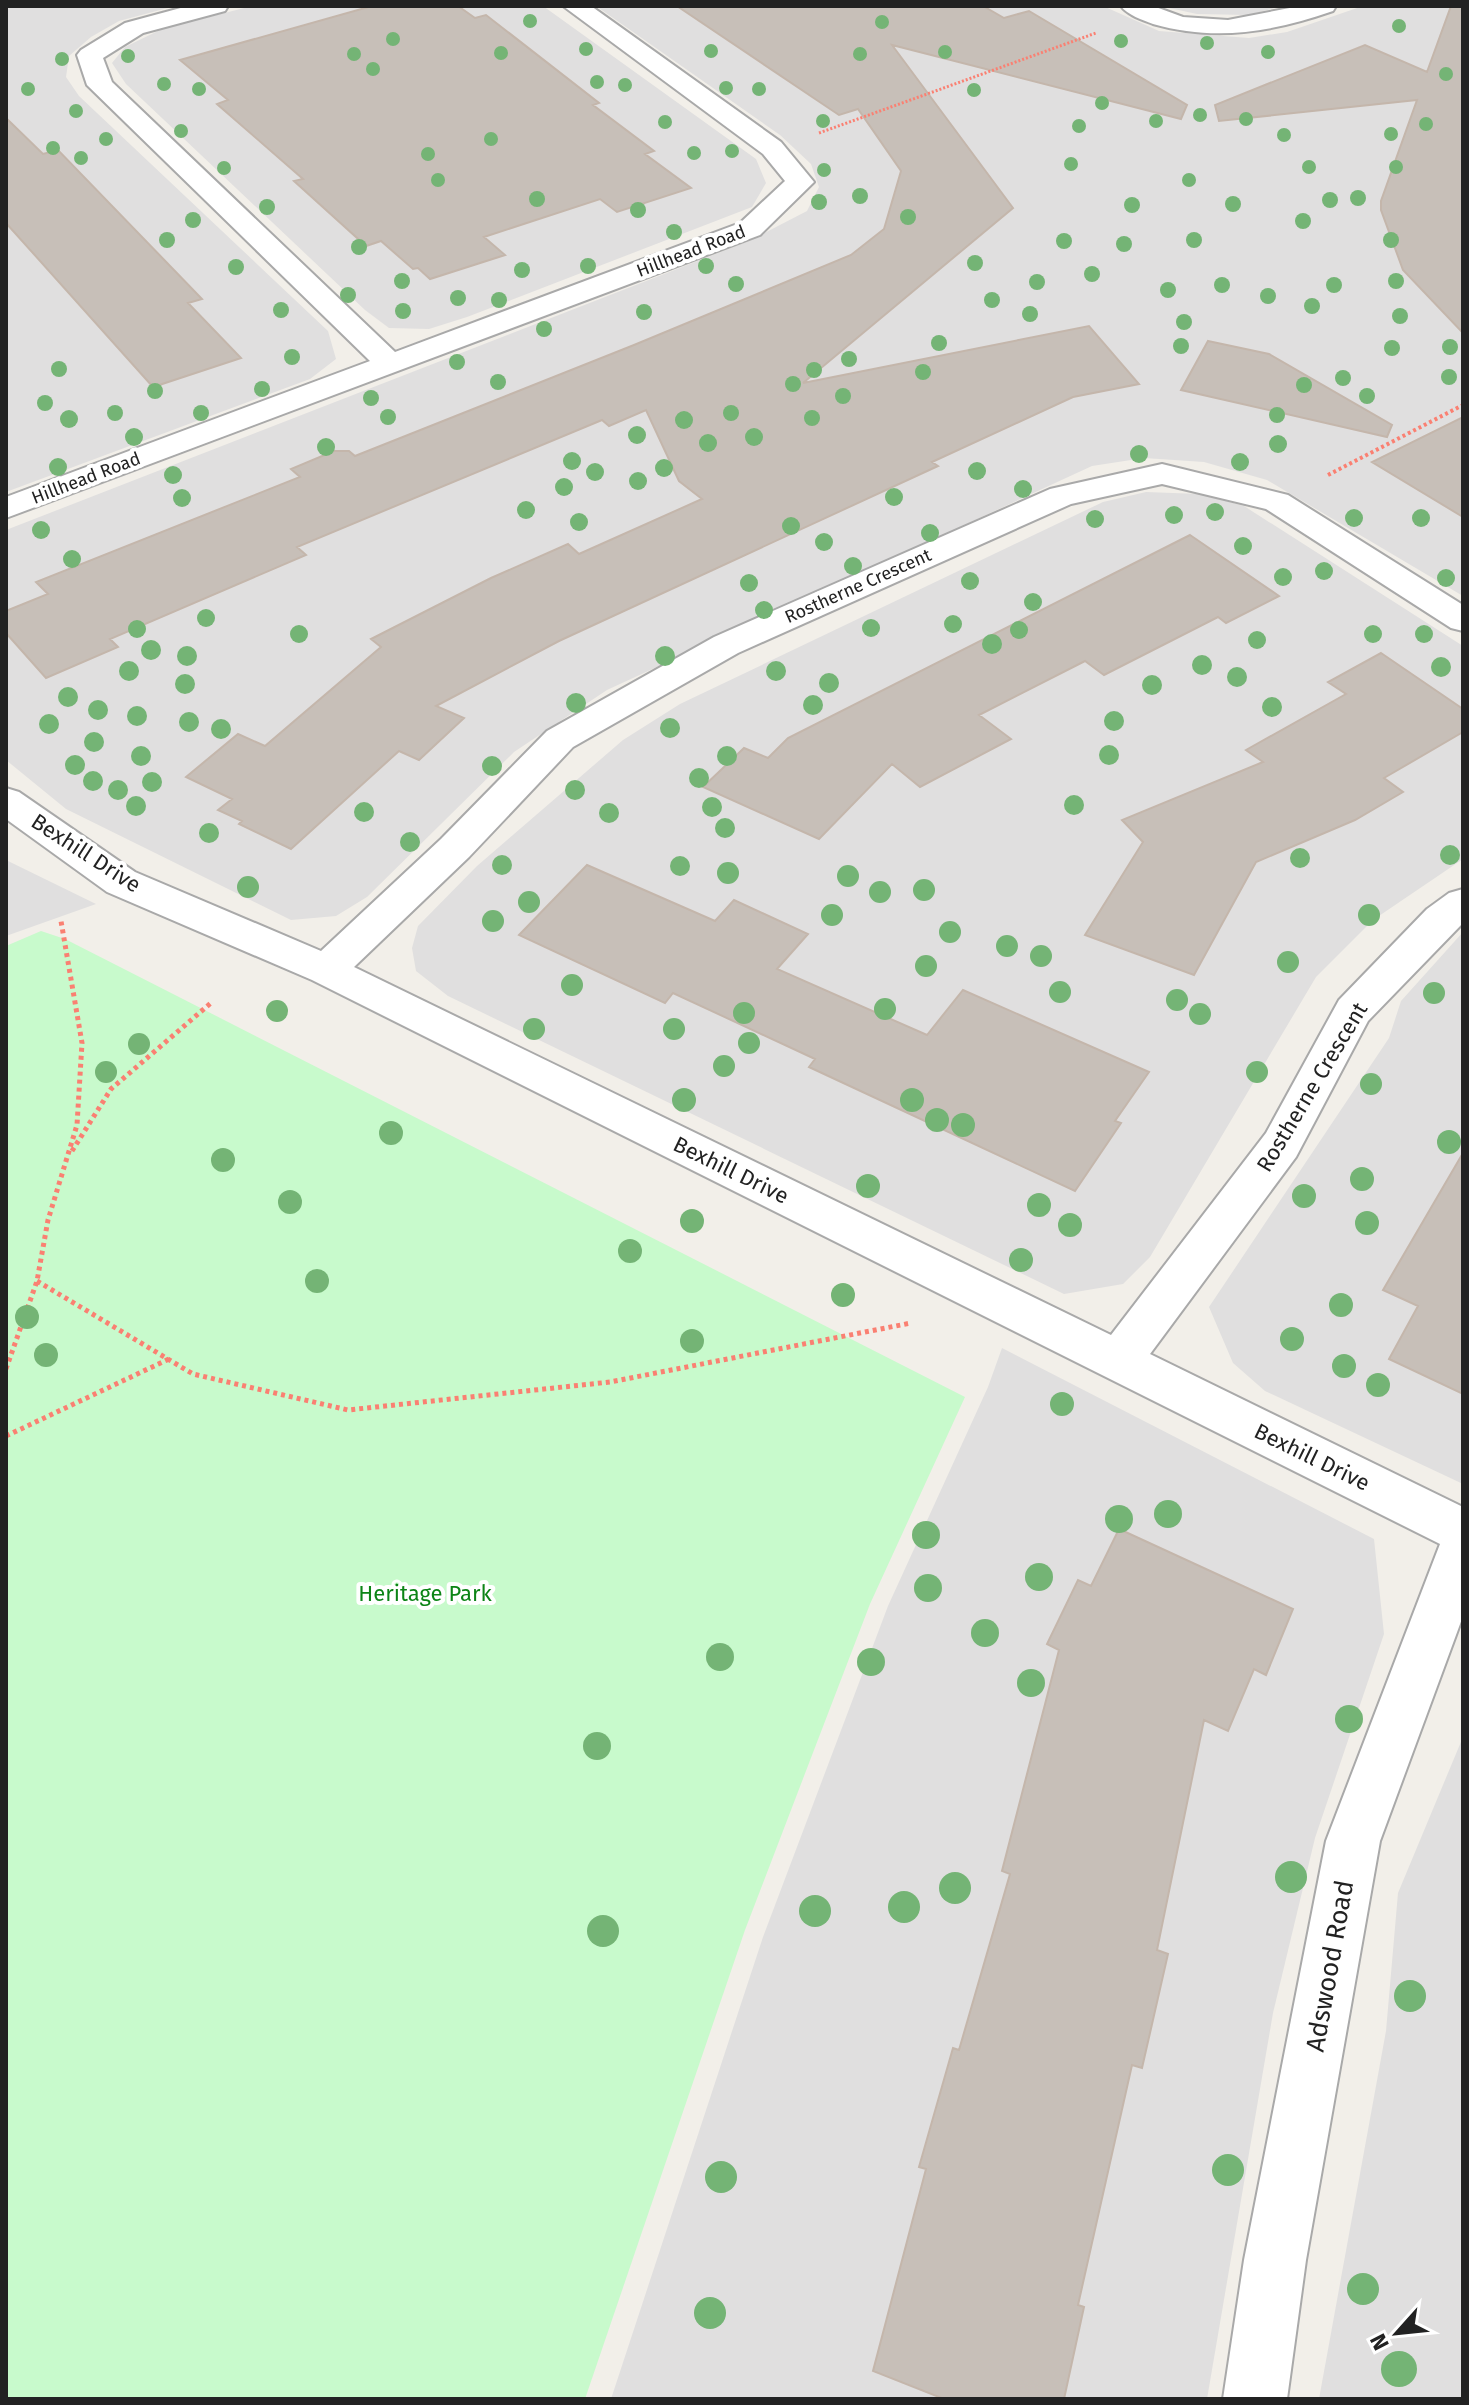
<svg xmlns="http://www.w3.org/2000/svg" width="1469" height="2405" font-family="'Fira Sans',sans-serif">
  <rect width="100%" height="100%" fill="#f2efe9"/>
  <path fill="#e0dfdf" d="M 6,6 L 175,6 L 119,21 L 91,37 L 69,56 L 66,77 L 79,96 L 328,331 L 336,359 L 310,379 L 6,492 Z
    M 252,6 L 543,6 L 756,159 L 766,183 L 752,207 L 467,317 L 429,329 L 389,328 L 365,310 L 126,84 L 112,63 L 125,47 L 162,29 Z
    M 596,6 L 1103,6 L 1159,31 L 1249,38 L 1287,32 L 1363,6 L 1463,6 L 1463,596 L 1267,480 L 1204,462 L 1144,458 L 1092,466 L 607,690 L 514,752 L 367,897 L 336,916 L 291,920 L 66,809 L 6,760 L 6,530 L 749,241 L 807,211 L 819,187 L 811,164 L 780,135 Z
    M 1160,6 L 1283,6 L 1248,15 L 1197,14 Z
    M 1146,492 L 1200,494 L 1244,506 L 1463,646 L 1463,859 L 1373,920 L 1316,977 L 1150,1257 L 1123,1284 L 1064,1294 L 448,996 L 416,971 L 412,948 L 418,926 L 477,866 L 623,740 L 680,704 L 1103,502 Z
    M 6,860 L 8,861 L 96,904 L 6,936 Z
    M 1463,932 L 1463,1484 L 1265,1391 L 1233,1363 L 1209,1307 L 1389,1038 L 1401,1001 Z
    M 1002,1348 L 1374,1539 L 1384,1634 L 1315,1838 L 1273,2013 L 1207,2399 L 611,2399 L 763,1937 L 888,1606 L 988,1387 Z
    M 1463,1737 L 1463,2399 L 1319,2399 L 1386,2031 L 1398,1893 Z"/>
  <path fill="#c8facc" d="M 41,931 L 65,939 L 965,1397 L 870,1604 L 745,1930 L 585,2399 L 6,2399 L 6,946 Z"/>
  <path fill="#c7bfb8" stroke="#c4b6ab" stroke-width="2" d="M 372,6 L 458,6 L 475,18 L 486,15 L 599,103 L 593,105 L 654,151 L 645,154 L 691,188 L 617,212 L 600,199 L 484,237 L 505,255 L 430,279 L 418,268 L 413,269 L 381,241 L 366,246 L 294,181 L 303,179 L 217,104 L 228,100 L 180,60 Z
    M 677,6 L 983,6 L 1004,18 L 1029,11 L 1187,105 L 1181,119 L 892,45 L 1013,208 L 803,383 L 1089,326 L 1139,384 L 1073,397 L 932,462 L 938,466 L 559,641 L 436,706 L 464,718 L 419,760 L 399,751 L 291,849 L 239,824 L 242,821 L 218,810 L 232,799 L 186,777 L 238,734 L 265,746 L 381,647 L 371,639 L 491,578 L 568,544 L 579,554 L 702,499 L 679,481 L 646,410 L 609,426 L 602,420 L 297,547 L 306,555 L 110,639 L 118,647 L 46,678 L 6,633 L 6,611 L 48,594 L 36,582 L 300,477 L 291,469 L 334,451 L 349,451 L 355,456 L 634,345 L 851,255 L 884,229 L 901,171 L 858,109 L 839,115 Z
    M 1451,6 L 1463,6 L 1463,333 L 1403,270 L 1381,210 L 1381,201 L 1417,100 L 1219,121 L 1215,105 L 1365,45 L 1427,72 Z
    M 6,118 L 43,154 L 58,150 L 202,299 L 188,303 L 241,358 L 153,387 L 6,223 Z
    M 1208,341 L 1269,354 L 1392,425 L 1387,437 L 1181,390 Z
    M 1463,417 L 1463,517 L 1372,462 Z
    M 1190,535 L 1279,596 L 1226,623 L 1218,617 L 1104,675 L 1085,661 L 979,715 L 1011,739 L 920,787 L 892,764 L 819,839 L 703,787 L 744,748 L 768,758 L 788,738 Z
    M 1381,653 L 1463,709 L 1463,732 L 1384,778 L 1403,792 L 1355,820 L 1256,862 L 1194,975 L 1085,935 L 1143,842 L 1122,820 L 1263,762 L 1246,750 L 1346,694 L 1328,682 Z
    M 587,865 L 715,921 L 734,900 L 808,934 L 777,969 L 927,1035 L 963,990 L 1149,1072 L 1115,1121 L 1121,1123 L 1075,1191 L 809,1067 L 815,1059 L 673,993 L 665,1003 L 519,935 Z
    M 1463,1153 L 1463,1394 L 1389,1359 L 1418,1306 L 1383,1290 Z
    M 1119,1529 L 1293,1609 L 1266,1675 L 1254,1669 L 1228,1731 L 1204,1720 L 1157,1950 L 1168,1954 L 1142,2068 L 1132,2065 L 1078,2305 L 1084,2307 L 1064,2399 L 944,2399 L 873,2371 L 926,2169 L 919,2167 L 953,2048 L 959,2050 L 1010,1874 L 1002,1871 L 1059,1650 L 1047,1644 L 1078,1580 L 1091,1586 Z"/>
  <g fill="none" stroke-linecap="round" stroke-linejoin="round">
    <g stroke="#a9a9a9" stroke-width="4">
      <path id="minor" d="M 188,6 L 228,6 L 225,11 L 143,33 L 103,58 L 112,82 L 395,352 L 740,223 L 785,181 L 763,154 L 563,6 L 591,6 L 781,142 L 814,182 L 760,235 L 6,518 L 6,497 L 370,361 L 87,85 L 77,55 L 81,50 L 125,23 Z
        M 1121,6 L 1153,6 L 1183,17 L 1228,20 L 1300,6 L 1336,6 L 1333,11 C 1272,32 1216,42 1153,24 C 1143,20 1127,15 1121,6 Z
        M 1162,464 L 1288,495 L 1463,605 L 1463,631 L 1451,628 L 1266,509 L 1162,484 L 1071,504 L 738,653 L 573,747 L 469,857 L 354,967 L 1111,1335 L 1266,1133 L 1339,1000 L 1427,909 L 1449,893 L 1463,889 L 1463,923 L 1368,1021 L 1296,1157 L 1150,1354 L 1463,1507 L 1463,1616 L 1380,1841 L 1306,2260 L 1287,2399 L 1223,2399 L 1244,2260 L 1326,1841 L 1440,1544 L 312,980 L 107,892 L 6,819 L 6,788 L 19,792 L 135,872 L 321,951 L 441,839 L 547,731 L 714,637 L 1050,489 Z"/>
    </g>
    <path stroke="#fa8072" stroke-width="3" stroke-dasharray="2 2" stroke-linecap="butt" d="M 819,133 L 1096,33"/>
    <path stroke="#fa8072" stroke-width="4" stroke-dasharray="3 3" stroke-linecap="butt" d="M 1328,475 L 1463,405"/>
    <path stroke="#fa8072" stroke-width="5" stroke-dasharray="4 4" stroke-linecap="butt" d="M 72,1151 L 111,1089 L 212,1002
      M 37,1281 L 193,1374 L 348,1410 L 610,1382 L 911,1323
      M 6,1369 L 37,1281 L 48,1220 L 77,1125 L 82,1043 L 61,921
      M 6,1436 L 169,1359"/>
    <use href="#minor" fill="#fff" fill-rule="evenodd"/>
  </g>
  <g fill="#74b475">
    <circle cx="530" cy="21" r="7"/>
    <circle cx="882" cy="22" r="7"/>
    <circle cx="1399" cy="26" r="7"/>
    <circle cx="393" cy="39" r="7"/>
    <circle cx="1121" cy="41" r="7"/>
    <circle cx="1207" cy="43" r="7"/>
    <circle cx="586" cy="49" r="7"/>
    <circle cx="711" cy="51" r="7"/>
    <circle cx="945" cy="52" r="7"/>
    <circle cx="1268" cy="52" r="7"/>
    <circle cx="501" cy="53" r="7"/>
    <circle cx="354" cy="54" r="7"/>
    <circle cx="860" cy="54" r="7"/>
    <circle cx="128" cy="56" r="7"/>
    <circle cx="62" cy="59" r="7"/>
    <circle cx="373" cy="69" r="7"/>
    <circle cx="1446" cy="74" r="7"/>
    <circle cx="597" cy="82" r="7"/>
    <circle cx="164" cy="84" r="7"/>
    <circle cx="625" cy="85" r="7"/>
    <circle cx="726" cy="88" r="7"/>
    <circle cx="28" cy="89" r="7"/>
    <circle cx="199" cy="89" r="7"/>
    <circle cx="759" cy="89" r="7"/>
    <circle cx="974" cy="90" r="7"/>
    <circle cx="1102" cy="103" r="7"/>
    <circle cx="76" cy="111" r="7"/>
    <circle cx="1200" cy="115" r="7"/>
    <circle cx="1246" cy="119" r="7"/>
    <circle cx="823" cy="121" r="7"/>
    <circle cx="1156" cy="121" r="7"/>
    <circle cx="665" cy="122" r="7"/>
    <circle cx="1426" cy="124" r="7"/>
    <circle cx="1079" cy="126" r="7"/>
    <circle cx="181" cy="131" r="7"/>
    <circle cx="1391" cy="134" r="7"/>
    <circle cx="1284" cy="135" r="7"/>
    <circle cx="106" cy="139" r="7"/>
    <circle cx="491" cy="139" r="7"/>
    <circle cx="53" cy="148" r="7"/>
    <circle cx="732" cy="151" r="7"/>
    <circle cx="694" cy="153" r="7"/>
    <circle cx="428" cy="154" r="7"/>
    <circle cx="81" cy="158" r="7"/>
    <circle cx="1071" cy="164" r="7"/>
    <circle cx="1309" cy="167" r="7"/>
    <circle cx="1396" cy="167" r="7"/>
    <circle cx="224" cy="168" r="7"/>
    <circle cx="824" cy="170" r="7"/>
    <circle cx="438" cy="180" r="7"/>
    <circle cx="1189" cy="180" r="7"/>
    <circle cx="860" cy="196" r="8"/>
    <circle cx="1358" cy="198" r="8"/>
    <circle cx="537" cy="199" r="8"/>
    <circle cx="1330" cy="200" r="8"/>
    <circle cx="819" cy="202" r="8"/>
    <circle cx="1233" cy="204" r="8"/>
    <circle cx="1132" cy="205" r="8"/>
    <circle cx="267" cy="207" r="8"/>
    <circle cx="638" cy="210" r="8"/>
    <circle cx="908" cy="217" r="8"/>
    <circle cx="193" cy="220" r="8"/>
    <circle cx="1303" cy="221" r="8"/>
    <circle cx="674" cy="232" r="8"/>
    <circle cx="167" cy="240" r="8"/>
    <circle cx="1194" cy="240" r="8"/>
    <circle cx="1391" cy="240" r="8"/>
    <circle cx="1064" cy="241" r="8"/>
    <circle cx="1124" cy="244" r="8"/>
    <circle cx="359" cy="247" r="8"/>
    <circle cx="975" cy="263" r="8"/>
    <circle cx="588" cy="266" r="8"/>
    <circle cx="706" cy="266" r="8"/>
    <circle cx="236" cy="267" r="8"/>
    <circle cx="522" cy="270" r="8"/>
    <circle cx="1092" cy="274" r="8"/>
    <circle cx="402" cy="281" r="8"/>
    <circle cx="1396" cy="281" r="8"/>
    <circle cx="1037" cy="282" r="8"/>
    <circle cx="736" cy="284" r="8"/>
    <circle cx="1222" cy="285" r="8"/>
    <circle cx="1334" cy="285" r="8"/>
    <circle cx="1168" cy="290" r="8"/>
    <circle cx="348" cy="295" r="8"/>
    <circle cx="1268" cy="296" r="8"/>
    <circle cx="458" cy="298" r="8"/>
    <circle cx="499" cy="300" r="8"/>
    <circle cx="992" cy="300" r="8"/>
    <circle cx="1312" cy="306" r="8"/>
    <circle cx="281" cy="310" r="8"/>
    <circle cx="403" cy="311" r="8"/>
    <circle cx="644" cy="312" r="8"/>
    <circle cx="1030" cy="314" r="8"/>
    <circle cx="1400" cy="316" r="8"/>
    <circle cx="1184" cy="322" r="8"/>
    <circle cx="544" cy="329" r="8"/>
    <circle cx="939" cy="343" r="8"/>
    <circle cx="1181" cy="346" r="8"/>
    <circle cx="1450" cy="347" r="8"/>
    <circle cx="1392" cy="348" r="8"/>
    <circle cx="292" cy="357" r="8"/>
    <circle cx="849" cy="359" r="8"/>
    <circle cx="457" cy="362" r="8"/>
    <circle cx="59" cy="369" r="8"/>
    <circle cx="814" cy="370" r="8"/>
    <circle cx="923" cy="372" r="8"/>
    <circle cx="1449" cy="377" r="8"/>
    <circle cx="1343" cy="378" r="8"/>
    <circle cx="498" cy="382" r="8"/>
    <circle cx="793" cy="384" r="8"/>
    <circle cx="1304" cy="385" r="8"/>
    <circle cx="262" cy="389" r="8"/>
    <circle cx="155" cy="391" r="8"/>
    <circle cx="843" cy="396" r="8"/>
    <circle cx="1367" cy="396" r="8"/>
    <circle cx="371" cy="398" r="8"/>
    <circle cx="45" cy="403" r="8"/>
    <circle cx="115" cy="413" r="8"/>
    <circle cx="201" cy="413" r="8"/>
    <circle cx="731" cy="413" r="8"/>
    <circle cx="1277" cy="415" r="8"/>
    <circle cx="388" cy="417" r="8"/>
    <circle cx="69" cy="419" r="9"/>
    <circle cx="812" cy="418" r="8"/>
    <circle cx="684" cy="420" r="9"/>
    <circle cx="637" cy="435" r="9"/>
    <circle cx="134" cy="437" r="9"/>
    <circle cx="754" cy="437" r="9"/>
    <circle cx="708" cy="443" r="9"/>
    <circle cx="1278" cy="444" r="9"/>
    <circle cx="326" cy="447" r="9"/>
    <circle cx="1139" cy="454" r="9"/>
    <circle cx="572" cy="461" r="9"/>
    <circle cx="1240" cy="462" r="9"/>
    <circle cx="58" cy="467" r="9"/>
    <circle cx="664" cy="468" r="9"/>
    <circle cx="977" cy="471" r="9"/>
    <circle cx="595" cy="472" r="9"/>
    <circle cx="173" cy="475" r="9"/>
    <circle cx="638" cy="481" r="9"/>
    <circle cx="564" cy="487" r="9"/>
    <circle cx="1023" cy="489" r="9"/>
    <circle cx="894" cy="497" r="9"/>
    <circle cx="182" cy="498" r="9"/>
    <circle cx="526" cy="510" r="9"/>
    <circle cx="1215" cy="512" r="9"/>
    <circle cx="1174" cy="515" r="9"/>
    <circle cx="1354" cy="518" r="9"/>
    <circle cx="1421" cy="518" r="9"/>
    <circle cx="1095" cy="519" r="9"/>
    <circle cx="579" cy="522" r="9"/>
    <circle cx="791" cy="526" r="9"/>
    <circle cx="41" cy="530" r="9"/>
    <circle cx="930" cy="533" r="9"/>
    <circle cx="824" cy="542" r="9"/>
    <circle cx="1243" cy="546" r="9"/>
    <circle cx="72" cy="559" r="9"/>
    <circle cx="853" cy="566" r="9"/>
    <circle cx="1324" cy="571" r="9"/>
    <circle cx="1283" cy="577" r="9"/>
    <circle cx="1446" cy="578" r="9"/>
    <circle cx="970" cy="581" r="9"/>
    <circle cx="749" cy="583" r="9"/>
    <circle cx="1033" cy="602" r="9"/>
    <circle cx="764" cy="610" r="9"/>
    <circle cx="206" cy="618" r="9"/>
    <circle cx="953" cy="624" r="9"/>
    <circle cx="871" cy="628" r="9"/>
    <circle cx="137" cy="629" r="9"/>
    <circle cx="1019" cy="630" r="9"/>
    <circle cx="299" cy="634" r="9"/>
    <circle cx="1373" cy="634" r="9"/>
    <circle cx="1424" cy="634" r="9"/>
    <circle cx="1257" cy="640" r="9"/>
    <circle cx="992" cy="644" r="10"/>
    <circle cx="151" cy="650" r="10"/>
    <circle cx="187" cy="656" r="10"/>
    <circle cx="665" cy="656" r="10"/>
    <circle cx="1202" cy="665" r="10"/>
    <circle cx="1441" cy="667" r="10"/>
    <circle cx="129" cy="671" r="10"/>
    <circle cx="776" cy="671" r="10"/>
    <circle cx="1237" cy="677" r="10"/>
    <circle cx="829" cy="683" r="10"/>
    <circle cx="185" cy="684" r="10"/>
    <circle cx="1152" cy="685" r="10"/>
    <circle cx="68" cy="697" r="10"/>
    <circle cx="576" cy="703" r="10"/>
    <circle cx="813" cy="705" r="10"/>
    <circle cx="1272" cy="707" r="10"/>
    <circle cx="98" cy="710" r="10"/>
    <circle cx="137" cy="716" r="10"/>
    <circle cx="1114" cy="721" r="10"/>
    <circle cx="189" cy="722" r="10"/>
    <circle cx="49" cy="724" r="10"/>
    <circle cx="670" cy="728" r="10"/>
    <circle cx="221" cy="729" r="10"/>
    <circle cx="94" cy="742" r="10"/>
    <circle cx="1109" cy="755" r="10"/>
    <circle cx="141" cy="756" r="10"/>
    <circle cx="727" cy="756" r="10"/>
    <circle cx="75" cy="765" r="10"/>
    <circle cx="492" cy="766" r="10"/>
    <circle cx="699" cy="778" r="10"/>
    <circle cx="93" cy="781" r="10"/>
    <circle cx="152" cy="782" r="10"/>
    <circle cx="118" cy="790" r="10"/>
    <circle cx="575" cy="790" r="10"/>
    <circle cx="1074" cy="805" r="10"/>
    <circle cx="136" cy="806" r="10"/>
    <circle cx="712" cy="807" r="10"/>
    <circle cx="364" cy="812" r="10"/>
    <circle cx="609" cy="813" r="10"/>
    <circle cx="725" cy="828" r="10"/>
    <circle cx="209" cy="833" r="10"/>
    <circle cx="410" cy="842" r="10"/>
    <circle cx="1450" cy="855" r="10"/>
    <circle cx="1300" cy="858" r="10"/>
    <circle cx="502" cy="865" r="10"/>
    <circle cx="680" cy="866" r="10"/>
    <circle cx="728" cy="873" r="11"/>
    <circle cx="848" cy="876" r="11"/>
    <circle cx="248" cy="887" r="11"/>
    <circle cx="924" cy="890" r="11"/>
    <circle cx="880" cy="892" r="11"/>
    <circle cx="529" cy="902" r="11"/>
    <circle cx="832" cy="915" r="11"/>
    <circle cx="1369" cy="915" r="11"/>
    <circle cx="493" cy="921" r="11"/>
    <circle cx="950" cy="932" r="11"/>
    <circle cx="1007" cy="946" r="11"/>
    <circle cx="1041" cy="956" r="11"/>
    <circle cx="1288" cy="962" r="11"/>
    <circle cx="926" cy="966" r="11"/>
    <circle cx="572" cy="985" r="11"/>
    <circle cx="1060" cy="992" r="11"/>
    <circle cx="1434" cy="993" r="11"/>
    <circle cx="1177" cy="1000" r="11"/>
    <circle cx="885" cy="1009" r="11"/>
    <circle cx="277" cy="1011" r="11"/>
    <circle cx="744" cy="1013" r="11"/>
    <circle cx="1200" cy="1014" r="11"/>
    <circle cx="534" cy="1029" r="11"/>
    <circle cx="674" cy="1029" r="11"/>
    <circle cx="749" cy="1043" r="11"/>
    <circle cx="139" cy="1044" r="11"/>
    <circle cx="724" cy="1066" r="11"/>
    <circle cx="106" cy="1072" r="11"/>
    <circle cx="1257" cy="1072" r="11"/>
    <circle cx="1371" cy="1084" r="11"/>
    <circle cx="684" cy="1100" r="12"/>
    <circle cx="912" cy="1100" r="12"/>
    <circle cx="937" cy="1120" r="12"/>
    <circle cx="963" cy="1125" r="12"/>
    <circle cx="391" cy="1133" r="12"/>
    <circle cx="1449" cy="1142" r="12"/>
    <circle cx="223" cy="1160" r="12"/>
    <circle cx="1362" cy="1179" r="12"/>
    <circle cx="868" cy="1186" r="12"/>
    <circle cx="1304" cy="1196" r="12"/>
    <circle cx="290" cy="1202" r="12"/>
    <circle cx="1039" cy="1205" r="12"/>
    <circle cx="692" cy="1221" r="12"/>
    <circle cx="1367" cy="1223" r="12"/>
    <circle cx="1070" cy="1225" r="12"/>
    <circle cx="630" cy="1251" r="12"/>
    <circle cx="1021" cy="1260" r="12"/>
    <circle cx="317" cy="1281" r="12"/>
    <circle cx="843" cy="1295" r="12"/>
    <circle cx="1341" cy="1305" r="12"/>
    <circle cx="27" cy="1317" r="12"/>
    <circle cx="1292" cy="1339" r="12"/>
    <circle cx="692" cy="1341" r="12"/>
    <circle cx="46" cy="1355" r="12"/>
    <circle cx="1344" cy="1366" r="12"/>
    <circle cx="1378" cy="1385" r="12"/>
    <circle cx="1062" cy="1404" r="12"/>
    <circle cx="1168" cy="1514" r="14"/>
    <circle cx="1119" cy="1519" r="14"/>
    <circle cx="926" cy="1535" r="14"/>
    <circle cx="1039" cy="1577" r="14"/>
    <circle cx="928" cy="1588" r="14"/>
    <circle cx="985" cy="1633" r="14"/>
    <circle cx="720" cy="1657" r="14"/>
    <circle cx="871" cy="1662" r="14"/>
    <circle cx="1031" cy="1683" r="14"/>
    <circle cx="1349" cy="1719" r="14"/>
    <circle cx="597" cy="1746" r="14"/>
    <circle cx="1291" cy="1877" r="16"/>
    <circle cx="955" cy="1888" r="16"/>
    <circle cx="904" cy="1907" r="16"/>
    <circle cx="815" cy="1911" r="16"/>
    <circle cx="603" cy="1931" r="16"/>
    <circle cx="1410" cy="1996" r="16"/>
    <circle cx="1228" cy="2170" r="16"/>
    <circle cx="721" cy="2177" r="16"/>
    <circle cx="1363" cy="2289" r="16"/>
    <circle cx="710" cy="2313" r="16"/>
    <circle cx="1399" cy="2369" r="18"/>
  </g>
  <g text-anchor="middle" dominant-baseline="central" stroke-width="8" stroke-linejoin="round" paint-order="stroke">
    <g font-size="18" fill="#222" stroke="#fff">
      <text transform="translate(691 251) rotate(-21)">Hillhead Road</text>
      <text transform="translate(86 478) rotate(-21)">Hillhead Road</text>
      <text transform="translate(858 586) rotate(-24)">Rostherne Crescent</text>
    </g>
    <g font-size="22" fill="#222" stroke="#fff">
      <text transform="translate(86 853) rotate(33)">Bexhill Drive</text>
      <text transform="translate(1312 1087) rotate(-59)">Rostherne Crescent</text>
      <text transform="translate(731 1170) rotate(26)">Bexhill Drive</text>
      <text transform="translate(1312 1457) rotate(26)">Bexhill Drive</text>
    </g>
    <g font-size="22" fill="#0c8416" stroke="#fff">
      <text x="425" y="1593">Heritage Park</text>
    </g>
    <g font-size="26" fill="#222" stroke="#fff">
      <text transform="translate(1330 1966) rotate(-80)">Adswood Road</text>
    </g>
  </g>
  <rect width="1469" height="2405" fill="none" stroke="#222222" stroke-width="16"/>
  <g transform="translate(1397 2333) rotate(243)" stroke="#ffffff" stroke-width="6" paint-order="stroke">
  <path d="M0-6L14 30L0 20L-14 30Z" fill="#222222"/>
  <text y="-12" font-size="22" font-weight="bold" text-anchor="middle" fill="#222222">N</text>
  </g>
</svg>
